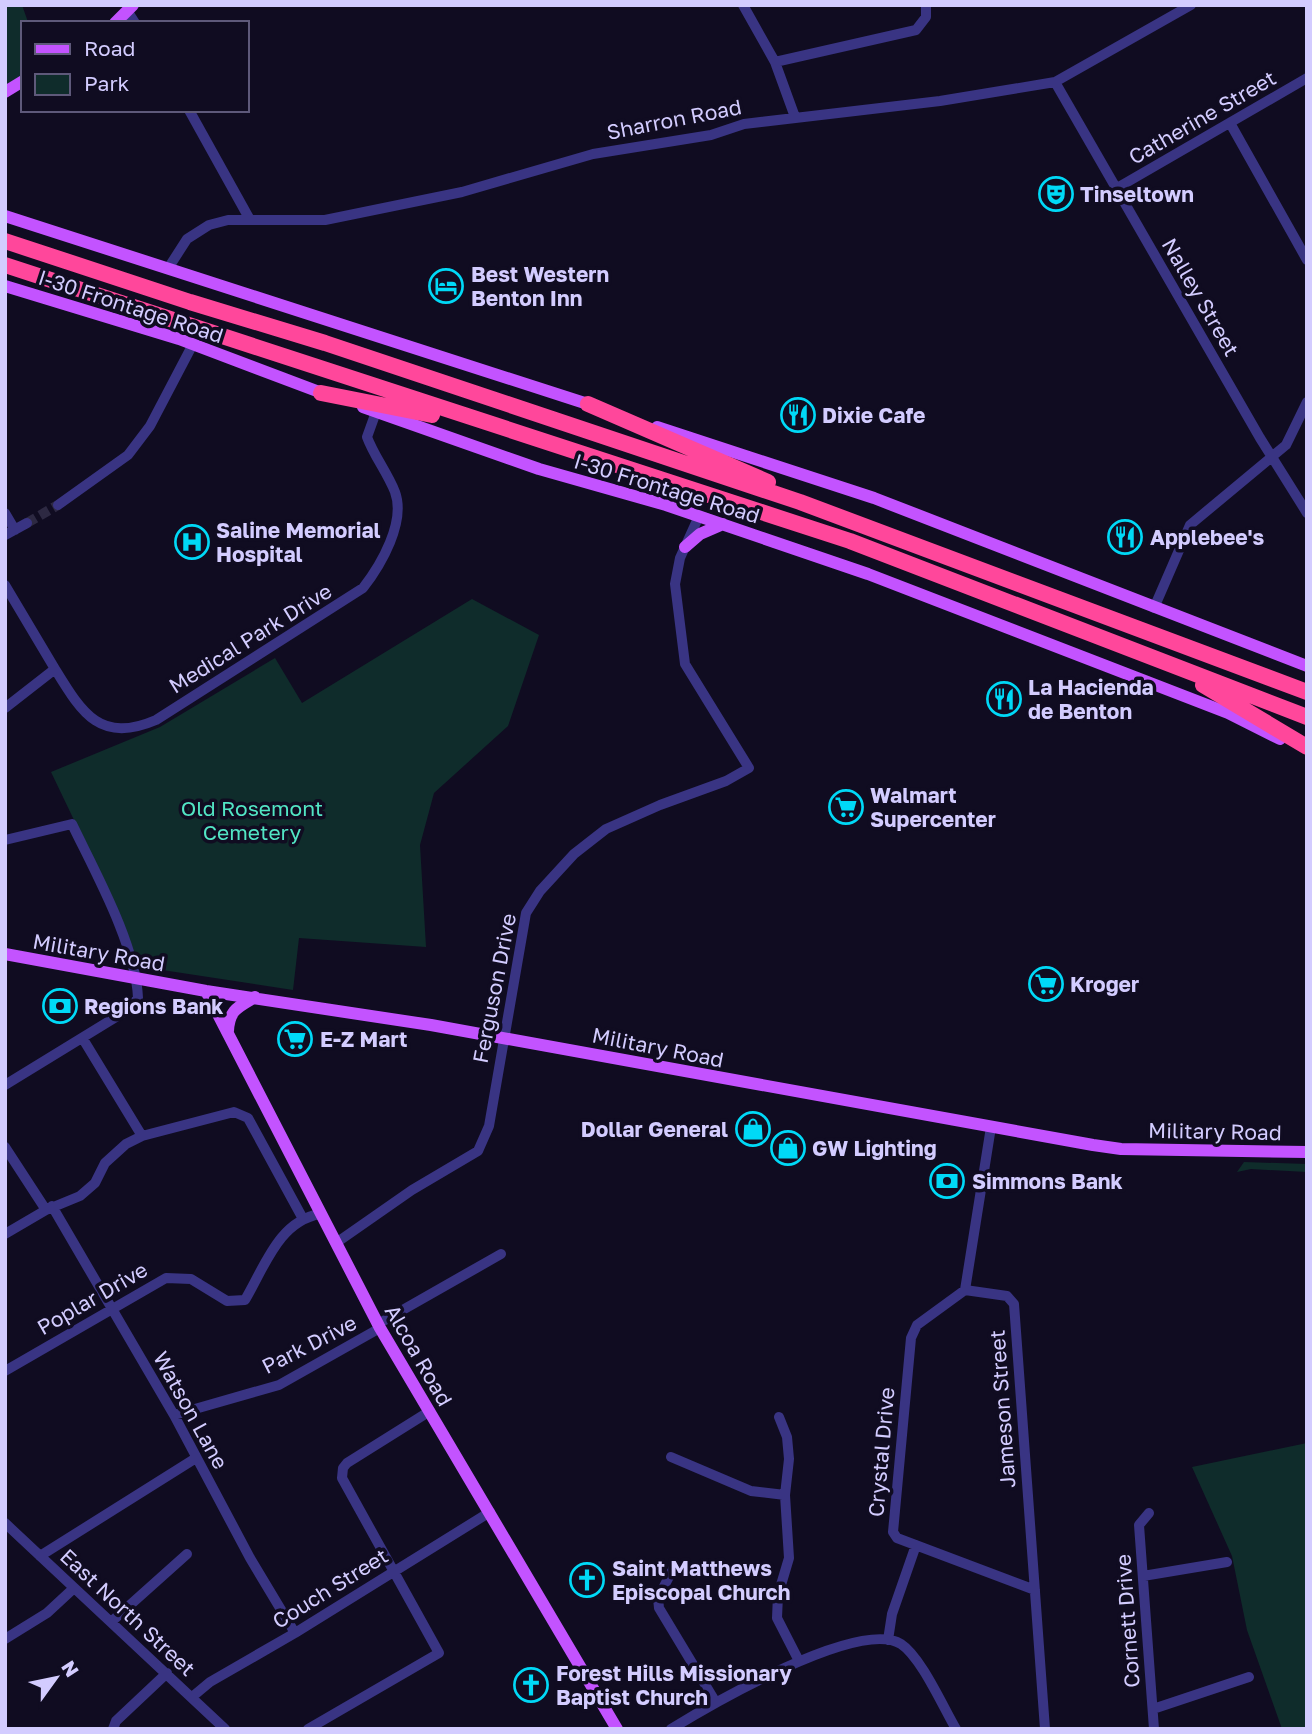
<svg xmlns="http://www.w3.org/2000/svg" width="1312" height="1734" font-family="'Golos Text',sans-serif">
  <rect width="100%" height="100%" fill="#100c21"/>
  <path fill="#0f2c2b" d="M 5,5 L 22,5 L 28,22 L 23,23 L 23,80 L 5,91 Z
    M 472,599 L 539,635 L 508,726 L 434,793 L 420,845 L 426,947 L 299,938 L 293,990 L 136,966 L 108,891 L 51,772 L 160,727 L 275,658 L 302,703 Z
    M 1244,1162 L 1307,1164 L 1307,1172 L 1251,1169 L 1237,1172 Z
    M 1307,1443 L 1307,1729 L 1282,1729 L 1247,1630 L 1232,1556 L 1192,1467 Z"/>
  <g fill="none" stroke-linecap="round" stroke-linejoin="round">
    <path stroke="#2d2942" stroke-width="10" stroke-dasharray="10 5" stroke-linecap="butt" d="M 27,523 L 58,505"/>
    <path stroke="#393483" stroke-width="10" d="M 743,5 L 775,62 L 795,117
      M 128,12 L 135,23
      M 775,62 L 916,30 L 926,17 L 926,5
      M 1055,82 L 1260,438 L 1307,513
      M 189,110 L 249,218
      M 1230,123 L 1307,260
      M 1117,188 L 1307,78
      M 169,267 L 187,239 L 209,225 L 228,220 L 325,220 L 462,192 L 593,154 L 711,135 L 744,124 L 940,101 L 1055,82 L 1191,5
      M 58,505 L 128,455 L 150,426 L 193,344
      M 5,513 L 15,530
      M 5,535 L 27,523
      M 5,585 L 55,669
      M 1154,608 L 1190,525 L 1286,445 L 1307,402
      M 5,708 L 55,669 C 82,713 100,744 156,720 L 363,588 C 381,565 406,522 395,492 C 387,472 374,456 367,437 L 376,412
      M 5,840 L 72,824 C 95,872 136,945 138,998 L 129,1009 L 5,1085
      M 83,1039 L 142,1136
      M 991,1127 L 965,1290 L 1007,1296 L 1014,1304 L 1045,1729
      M 5,1147 L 46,1210
      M 52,1206 L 174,1415 L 250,1558 L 295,1633
      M 5,1234 L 46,1210 L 80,1196 L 95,1183 L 105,1163 L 126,1144 L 142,1136 L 234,1112 L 248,1118 L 302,1217
      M 336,1243 L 412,1190 L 478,1151 L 489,1126 L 526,913 L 540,891 L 574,854 L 606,829 L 660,805 L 726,781 L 749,768 L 685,664 L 675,584 L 680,558 L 699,516
      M 965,1290 L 917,1325 L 911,1338 L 893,1532 L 897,1538 L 1035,1590
      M 378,1324 L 501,1254
      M 5,1371 L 166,1278 L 191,1279 L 227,1301 L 245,1300 C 265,1266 279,1221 320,1214
      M 174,1415 L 279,1385 L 380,1328
      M 779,1417 L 787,1437 L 789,1459 L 785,1495 L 789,1558 L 778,1595 L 777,1618 L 799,1661
      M 671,1457 L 751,1491 L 785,1495
      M 1149,1513 L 1139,1525 L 1154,1729
      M 5,1523 L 225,1729
      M 40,1556 L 196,1458
      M 674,1567 L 658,1598 L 659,1608 L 715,1701
      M 1143,1576 L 1227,1562
      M 111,1622 L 187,1554
      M 5,1639 L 47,1613 L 74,1588
      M 888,1640 L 892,1614 L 916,1545
      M 192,1697 L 210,1682 L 295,1633 L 490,1512
      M 1153,1709 L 1249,1677
      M 113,1729 L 116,1721 L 167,1673
      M 308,1729 L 439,1653 L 342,1478 L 343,1468 L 347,1463 L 430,1411
      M 671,1729 C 710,1705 859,1618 901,1644 C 921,1657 943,1707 956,1729"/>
    <path stroke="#c353ff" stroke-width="12" d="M 115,23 L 133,5
      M 5,92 L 23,81
      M 5,216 L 597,407
      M 5,286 L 179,339 L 330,396
      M 363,407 L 539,469 L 666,505 L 868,574 L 1228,713 L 1280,739
      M 657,427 L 874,498 L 1307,666
      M 685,547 L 700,534 L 723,524
      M 5,954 L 206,991 L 431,1025 L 1093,1145 L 1121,1149 L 1307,1152
      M 206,991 L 380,1328 L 617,1729
      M 228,1031 C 229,1010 238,1007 255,997"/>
    <path stroke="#ff479b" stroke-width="16" d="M 5,241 L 190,302 L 325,343 L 800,502 L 1307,692
      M 5,265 L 850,541 L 1307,717
      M 321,393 L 432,415
      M 588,404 L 768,482
      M 1203,685 L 1307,747"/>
  </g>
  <defs>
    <g id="theatre-ring" transform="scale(1.75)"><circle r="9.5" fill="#100c21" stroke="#00d9f7" stroke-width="1.5"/><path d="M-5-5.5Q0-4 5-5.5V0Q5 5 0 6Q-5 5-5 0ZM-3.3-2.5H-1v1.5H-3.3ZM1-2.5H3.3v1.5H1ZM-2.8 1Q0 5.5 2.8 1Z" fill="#00d9f7"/></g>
    <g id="hotel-ring" transform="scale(1.75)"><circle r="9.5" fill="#100c21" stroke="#00d9f7" stroke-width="1.5"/><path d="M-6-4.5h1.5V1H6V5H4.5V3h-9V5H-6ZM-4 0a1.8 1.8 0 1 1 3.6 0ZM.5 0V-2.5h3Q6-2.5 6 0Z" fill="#00d9f7"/></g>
    <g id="restaurant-ring" transform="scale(1.75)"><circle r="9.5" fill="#100c21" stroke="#00d9f7" stroke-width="1.5"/><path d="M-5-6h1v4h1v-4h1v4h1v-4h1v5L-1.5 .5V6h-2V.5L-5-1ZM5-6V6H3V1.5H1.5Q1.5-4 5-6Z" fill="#00d9f7"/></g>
    <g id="hospital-ring" transform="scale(1.75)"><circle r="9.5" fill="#100c21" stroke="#00d9f7" stroke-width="1.5"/><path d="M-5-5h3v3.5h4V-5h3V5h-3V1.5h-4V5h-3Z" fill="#00d9f7"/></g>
    <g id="supermarket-ring" transform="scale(1.75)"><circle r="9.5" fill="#100c21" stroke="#00d9f7" stroke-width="1.5"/><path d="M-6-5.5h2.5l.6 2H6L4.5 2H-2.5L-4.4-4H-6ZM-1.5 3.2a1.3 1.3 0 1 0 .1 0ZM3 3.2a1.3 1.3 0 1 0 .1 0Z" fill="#00d9f7"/></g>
    <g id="bank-ring" transform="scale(1.75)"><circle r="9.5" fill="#100c21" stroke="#00d9f7" stroke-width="1.5"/><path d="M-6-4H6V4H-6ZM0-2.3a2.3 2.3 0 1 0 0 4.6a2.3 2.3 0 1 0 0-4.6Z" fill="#00d9f7"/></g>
    <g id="shop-ring" transform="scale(1.75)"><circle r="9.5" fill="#100c21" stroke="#00d9f7" stroke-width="1.5"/><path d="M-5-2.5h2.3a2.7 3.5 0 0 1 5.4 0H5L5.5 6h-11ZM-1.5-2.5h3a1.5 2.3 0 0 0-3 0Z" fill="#00d9f7"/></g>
    <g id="church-ring" transform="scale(1.75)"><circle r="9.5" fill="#100c21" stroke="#00d9f7" stroke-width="1.5"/><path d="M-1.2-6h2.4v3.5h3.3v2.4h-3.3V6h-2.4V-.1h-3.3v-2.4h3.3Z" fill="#00d9f7"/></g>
  </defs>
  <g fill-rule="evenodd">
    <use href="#theatre-ring" x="1056" y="194"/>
    <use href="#hotel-ring" x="446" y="286"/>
    <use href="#restaurant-ring" x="798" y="415"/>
    <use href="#restaurant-ring" x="1125" y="537"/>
    <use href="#hospital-ring" x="192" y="542"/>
    <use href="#restaurant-ring" x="1004" y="699"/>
    <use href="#supermarket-ring" x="846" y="807"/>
    <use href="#supermarket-ring" x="1046" y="984"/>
    <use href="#bank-ring" x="60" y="1006"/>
    <use href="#supermarket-ring" x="295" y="1039"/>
    <use href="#shop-ring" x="753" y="1129"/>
    <use href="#shop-ring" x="788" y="1148"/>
    <use href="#bank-ring" x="947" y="1181"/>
    <use href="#church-ring" x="587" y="1580"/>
    <use href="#church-ring" x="531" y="1685"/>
  </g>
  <g text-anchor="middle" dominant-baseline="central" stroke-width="7" stroke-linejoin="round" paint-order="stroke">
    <g font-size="21" fill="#d3ccff" stroke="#100c21">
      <text transform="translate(1202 117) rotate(-30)">Catherine Street</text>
      <text transform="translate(674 119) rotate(-11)">Sharron Road</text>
      <text transform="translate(1201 297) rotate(60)">Nalley Street</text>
      <text transform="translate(131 306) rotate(18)">I-30 Frontage Road</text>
      <text transform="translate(667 488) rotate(17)">I-30 Frontage Road</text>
      <text transform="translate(250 638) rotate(-32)">Medical Park Drive</text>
      <text transform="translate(99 952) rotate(10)">Military Road</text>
      <text transform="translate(494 988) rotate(-79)">Ferguson Drive</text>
      <text transform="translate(658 1047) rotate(11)">Military Road</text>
      <text transform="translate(1215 1131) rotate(1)">Military Road</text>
      <text transform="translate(92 1298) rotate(-30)">Poplar Drive</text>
      <text transform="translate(309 1344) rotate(-27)">Park Drive</text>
      <text transform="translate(419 1355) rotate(60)">Alcoa Road</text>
      <text transform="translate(1002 1409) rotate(-94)">Jameson Street</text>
      <text transform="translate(191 1410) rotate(61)">Watson Lane</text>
      <text transform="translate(881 1452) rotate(-85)">Crystal Drive</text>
      <text transform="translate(330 1588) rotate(-32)">Couch Street</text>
      <text transform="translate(128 1612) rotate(43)">East North Street</text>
      <text transform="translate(1127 1621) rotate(-94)">Cornett Drive</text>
    </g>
    <g font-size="21" font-weight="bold" fill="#d3ccff" stroke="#100c21" text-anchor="start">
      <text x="1080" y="194">Tinseltown</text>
      <text x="471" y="274">Best Western<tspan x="471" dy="24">Benton Inn</tspan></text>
      <text x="822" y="415">Dixie Cafe</text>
      <text x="216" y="530">Saline Memorial<tspan x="216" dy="24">Hospital</tspan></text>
      <text x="1150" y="537">Applebee's</text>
      <text x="1028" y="687">La Hacienda<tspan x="1028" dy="24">de Benton</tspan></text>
      <text x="870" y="795">Walmart<tspan x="870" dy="24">Supercenter</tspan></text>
      <text x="1070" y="984">Kroger</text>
      <text x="84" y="1006">Regions Bank</text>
      <text x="320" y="1039">E-Z Mart</text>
      <text x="728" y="1129" text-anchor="end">Dollar General</text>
      <text x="812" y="1148">GW Lighting</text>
      <text x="972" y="1181">Simmons Bank</text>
      <text x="612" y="1568">Saint Matthews<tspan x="612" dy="24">Episcopal Church</tspan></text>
      <text x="556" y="1673">Forest Hills Missionary<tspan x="556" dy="24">Baptist Church</tspan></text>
    </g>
    <g font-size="21" fill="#52e5c4" stroke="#100c21">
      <text x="252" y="808">Old Rosemont<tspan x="252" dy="24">Cemetery</tspan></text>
    </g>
  </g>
  <rect width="1312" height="1734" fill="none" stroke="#d3ccff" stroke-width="14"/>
  <rect x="21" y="21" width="228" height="91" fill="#100c21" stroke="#5e597a" stroke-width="2"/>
  <rect x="35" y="44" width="35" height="10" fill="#c353ff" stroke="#5e597a" stroke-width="2"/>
  <text x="84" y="56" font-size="21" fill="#d3ccff">Road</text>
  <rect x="35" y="74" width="35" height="21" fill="#0f2c2b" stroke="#5e597a" stroke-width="2"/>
  <text x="84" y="91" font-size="21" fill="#d3ccff">Park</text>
  <g transform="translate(56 1678) rotate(57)" stroke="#100c21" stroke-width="5" paint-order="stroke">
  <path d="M0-5L12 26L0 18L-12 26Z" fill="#d3ccff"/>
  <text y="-10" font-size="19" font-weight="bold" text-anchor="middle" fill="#d3ccff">N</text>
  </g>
</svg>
